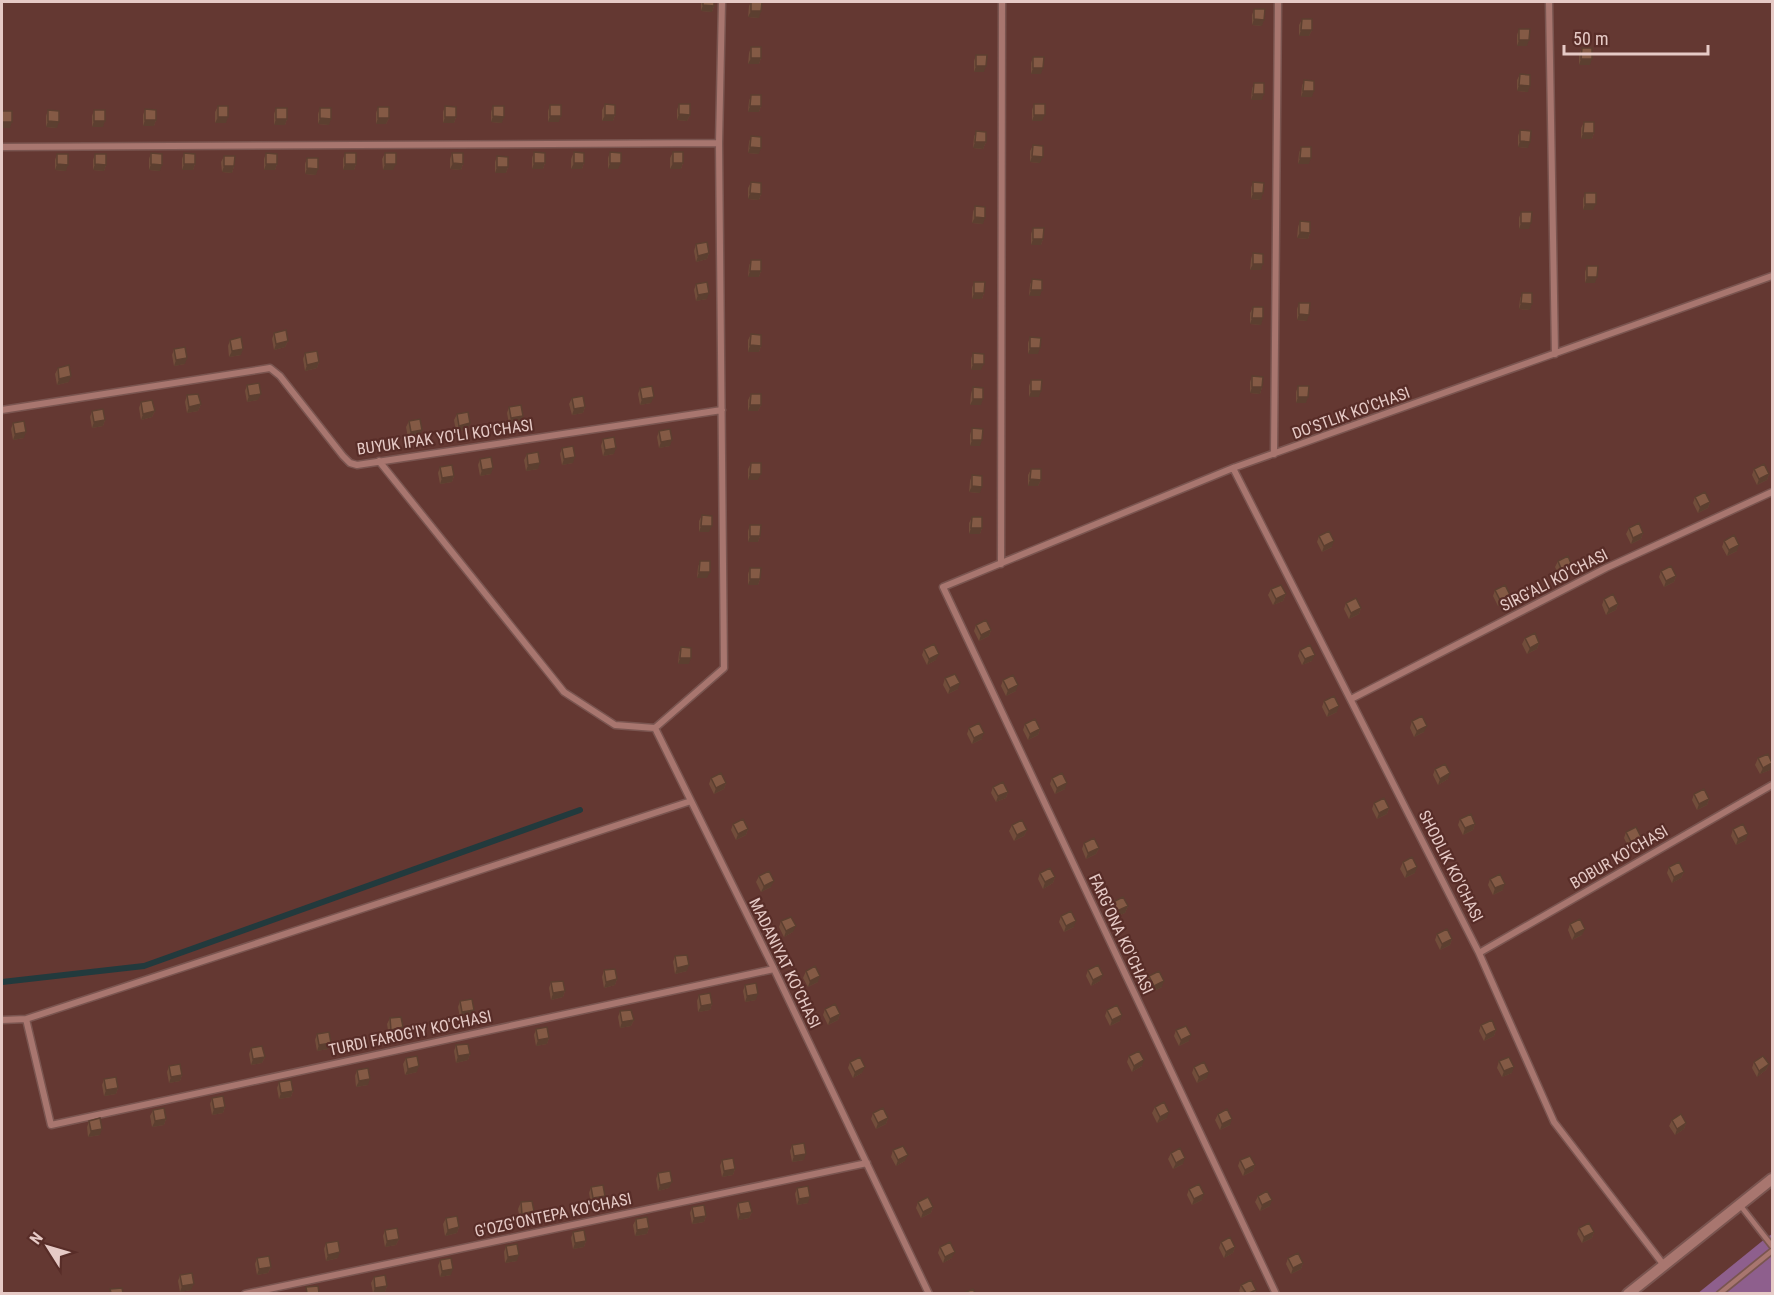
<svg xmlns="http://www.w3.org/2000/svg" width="1774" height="1295" font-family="'Roboto Condensed',sans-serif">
  <rect width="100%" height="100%" fill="#643832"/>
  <path fill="#8e5f8d" d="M 1772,1234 L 1772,1293 L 1697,1294 L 1766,1238 Z"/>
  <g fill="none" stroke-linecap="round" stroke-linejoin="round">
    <path stroke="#223a3d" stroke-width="6" d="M 2,982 L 144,966 L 580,810"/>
    <g stroke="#7a5550" stroke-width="8">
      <path id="service" d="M 1740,1205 L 1772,1246
        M 1719,1294 L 1772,1251"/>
    </g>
    <g stroke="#7a5550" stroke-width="9">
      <path id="minor" d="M 722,2 L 719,143 L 724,668 L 655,728 L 774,969 L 929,1294
        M 1549,2 L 1555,354
        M 2,147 L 719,143
        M 2,410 L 270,368 L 280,376 L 343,456 L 350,463 L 357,465 L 722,410
        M 1274,454 L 1278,2
        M 379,461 L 564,692 L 615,725 L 655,728
        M 1233,468 L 1479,953 L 1554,1122 L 1663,1264
        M 1001,564 L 1002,2
        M 1351,699 L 1606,568 L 1772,492
        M 691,801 L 26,1019 L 51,1125 L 774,969
        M 1479,953 L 1772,785
        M 2,1020 L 26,1019
        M 245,1294 L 867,1163
        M 1276,1294 L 943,587 L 1233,468 L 1772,276"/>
    </g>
    <g stroke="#7a5550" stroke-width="14">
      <path id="tertiary" d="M 1628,1294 L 1772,1179"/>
    </g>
    <use href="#service" stroke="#a8766f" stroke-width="4.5"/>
    <use href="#minor" stroke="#a8766f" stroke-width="6"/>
    <use href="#tertiary" stroke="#a8766f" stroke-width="10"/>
  </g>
  <path fill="#724d3b" d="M 701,2 L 714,2 L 714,6 L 712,12 L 701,11 Z
    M 751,2 L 759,18 L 748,17 L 749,6 Z
    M 1254,9 L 1262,26 L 1252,25 L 1252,15 Z
    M 1302,19 L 1312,30 L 1309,36 L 1299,36 L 1299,25 Z
    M 1519,29 L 1527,46 L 1517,46 L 1517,35 Z
    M 751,47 L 761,58 L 759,64 L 748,64 L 749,53 Z
    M 1582,48 L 1590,65 L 1579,65 L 1579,54 Z
    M 976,55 L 984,72 L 974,72 L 974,61 Z
    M 1033,57 L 1041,74 L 1031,74 L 1031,63 Z
    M 1520,74 L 1528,92 L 1517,91 L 1517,80 Z
    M 1304,80 L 1312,97 L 1301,97 L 1302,86 Z
    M 1254,83 L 1262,100 L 1251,100 L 1252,89 Z
    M 751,95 L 761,106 L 759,112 L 748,112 L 749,101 Z
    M 605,104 L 615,115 L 613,121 L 602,121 L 602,110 Z
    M 679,104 L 690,115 L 687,121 L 677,120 L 677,110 Z
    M 1034,104 L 1042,121 L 1032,121 L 1032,110 Z
    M 550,105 L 559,122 L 548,122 L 548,111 Z
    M 218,106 L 226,123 L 215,123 L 215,112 Z
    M 445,106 L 456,117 L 454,123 L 443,123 L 443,112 Z
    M 493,106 L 502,123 L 491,122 L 491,112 Z
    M 378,107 L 389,118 L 386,124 L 376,124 L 376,113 Z
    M 276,108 L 287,119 L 285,125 L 274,125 L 274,114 Z
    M 320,108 L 329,125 L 318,124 L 318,114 Z
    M 145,109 L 156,120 L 154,126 L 143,126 L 143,115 Z
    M 48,110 L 57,128 L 46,127 L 46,116 Z
    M 94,110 L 103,127 L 92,127 L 92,116 Z
    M 1584,122 L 1594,133 L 1592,139 L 1581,139 L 1581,128 Z
    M 1520,130 L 1528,148 L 1518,147 L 1518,136 Z
    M 976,131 L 986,142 L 983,149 L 973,148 L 974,137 Z
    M 751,136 L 759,154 L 748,153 L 749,142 Z
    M 1033,145 L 1040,163 L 1030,162 L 1030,151 Z
    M 1301,147 L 1309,164 L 1298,164 L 1299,153 Z
    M 534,152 L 545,163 L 543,169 L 532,169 L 532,158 Z
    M 574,152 L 584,163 L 582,169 L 571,169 L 571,159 Z
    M 610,152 L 618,169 L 608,169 L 608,158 Z
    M 673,152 L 683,163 L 681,169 L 670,169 L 670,158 Z
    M 151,153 L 160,171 L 149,170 L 149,159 Z
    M 184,153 L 195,164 L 193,170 L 182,170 L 182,159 Z
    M 266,153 L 277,164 L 275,170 L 264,170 L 264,159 Z
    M 345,153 L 356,164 L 354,170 L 343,170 L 343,159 Z
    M 385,153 L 393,170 L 383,170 L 382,159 Z
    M 452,153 L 463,164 L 461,170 L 450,169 L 450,159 Z
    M 57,154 L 66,171 L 55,170 L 55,160 Z
    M 95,154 L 106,165 L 104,171 L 93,170 L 93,160 Z
    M 224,156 L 234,166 L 232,173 L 222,172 L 221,162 Z
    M 497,156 L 508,167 L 506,173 L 495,173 L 495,162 Z
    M 307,158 L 316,175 L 305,174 L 305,164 Z
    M 751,182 L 761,194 L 759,200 L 748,199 L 748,188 Z
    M 1253,182 L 1261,200 L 1251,199 L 1251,188 Z
    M 1585,193 L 1593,210 L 1583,210 L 1583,199 Z
    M 975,206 L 983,224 L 972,223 L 973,212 Z
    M 1521,212 L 1529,229 L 1519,229 L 1519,218 Z
    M 1300,221 L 1310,233 L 1308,239 L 1297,238 L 1298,227 Z
    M 1033,228 L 1043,239 L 1041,245 L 1031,245 L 1031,234 Z
    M 696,244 L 709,253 L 707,259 L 696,262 L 694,251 Z
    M 1253,253 L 1261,270 L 1250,270 L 1251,259 Z
    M 751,260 L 761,271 L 759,277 L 748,277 L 749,266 Z
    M 1587,266 L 1595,283 L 1585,283 L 1585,272 Z
    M 1032,279 L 1040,296 L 1029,296 L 1030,285 Z
    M 974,282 L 984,293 L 982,299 L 972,299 L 972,288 Z
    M 696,284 L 707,299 L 696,301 L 694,290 Z
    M 1522,293 L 1530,310 L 1519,309 L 1520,299 Z
    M 1299,303 L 1307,321 L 1297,320 L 1297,309 Z
    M 1253,307 L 1261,325 L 1250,324 L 1250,313 Z
    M 274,333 L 288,341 L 285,347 L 274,350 L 272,339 Z
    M 751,334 L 761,346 L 759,352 L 748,352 L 748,340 Z
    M 1030,337 L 1038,354 L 1028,354 L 1028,343 Z
    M 230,340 L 241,355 L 229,357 L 228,346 Z
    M 174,349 L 185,364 L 174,366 L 172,355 Z
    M 305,353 L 319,362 L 317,368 L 305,371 L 303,359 Z
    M 973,353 L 981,370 L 971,370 L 971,359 Z
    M 58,368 L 69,382 L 57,385 L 55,374 Z
    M 1252,376 L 1262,387 L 1260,394 L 1250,393 L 1250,382 Z
    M 1031,380 L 1039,397 L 1029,397 L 1029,386 Z
    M 247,385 L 258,400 L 247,402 L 245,391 Z
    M 1298,386 L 1306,403 L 1296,403 L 1296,392 Z
    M 973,387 L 981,405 L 970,405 L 971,394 Z
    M 640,388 L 651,403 L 640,405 L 638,394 Z
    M 751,394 L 761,405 L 758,411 L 748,411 L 748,400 Z
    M 187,395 L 201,404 L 198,411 L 187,413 L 185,402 Z
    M 572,398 L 585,407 L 583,413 L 572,415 L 569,404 Z
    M 141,402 L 155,411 L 152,417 L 141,420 L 139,408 Z
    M 509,407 L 521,422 L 509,424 L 507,413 Z
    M 92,411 L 105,420 L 103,426 L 92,428 L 90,417 Z
    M 457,414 L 468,429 L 456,432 L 454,420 Z
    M 409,421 L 420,436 L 408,438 L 406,427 Z
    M 13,423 L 24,438 L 13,440 L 11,429 Z
    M 972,428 L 980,446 L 970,446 L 970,435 Z
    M 659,431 L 670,446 L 659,448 L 657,437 Z
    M 603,439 L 614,454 L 603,456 L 601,446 Z
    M 562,448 L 573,463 L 562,465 L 560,454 Z
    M 527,454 L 538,469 L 526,471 L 524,460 Z
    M 480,459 L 491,474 L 480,476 L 478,465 Z
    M 751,463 L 758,480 L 748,480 L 748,469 Z
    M 440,467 L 454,476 L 452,482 L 440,484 L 438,473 Z
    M 1031,469 L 1041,480 L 1038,486 L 1028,486 L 1028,475 Z
    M 1754,469 L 1769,474 L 1767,480 L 1757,485 L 1752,475 Z
    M 972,475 L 980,493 L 969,492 L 970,481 Z
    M 1695,497 L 1710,502 L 1708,508 L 1698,513 L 1693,503 Z
    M 702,515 L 709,532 L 699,532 L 699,521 Z
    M 972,517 L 982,528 L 980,534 L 969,534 L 969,523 Z
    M 750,525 L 760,536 L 758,542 L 748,542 L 748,531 Z
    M 1629,528 L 1643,533 L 1641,539 L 1631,544 L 1626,534 Z
    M 1319,536 L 1332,547 L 1322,552 L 1317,542 Z
    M 1724,541 L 1737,551 L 1727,556 L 1722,547 Z
    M 700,561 L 707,578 L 697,578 L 698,567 Z
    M 1558,561 L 1572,566 L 1570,572 L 1560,577 L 1555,567 Z
    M 750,568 L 760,579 L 758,585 L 748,585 L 748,574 Z
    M 1661,571 L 1676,576 L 1674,582 L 1664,587 L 1659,577 Z
    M 1271,589 L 1286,594 L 1283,601 L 1273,605 L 1268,595 Z
    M 1495,590 L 1510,595 L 1508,601 L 1498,606 L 1493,596 Z
    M 1604,599 L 1618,604 L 1616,610 L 1606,615 L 1602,605 Z
    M 1346,603 L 1361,608 L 1359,614 L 1349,619 L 1344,609 Z
    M 976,625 L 991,630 L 989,636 L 979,641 L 974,631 Z
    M 1525,638 L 1539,643 L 1537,649 L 1527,654 L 1522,644 Z
    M 681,647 L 689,664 L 678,664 L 679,653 Z
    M 924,649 L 936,660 L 927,665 L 922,655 Z
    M 1300,650 L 1312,661 L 1302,665 L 1298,656 Z
    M 945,678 L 958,689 L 948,694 L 943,685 Z
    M 1003,680 L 1016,691 L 1006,696 L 1001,686 Z
    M 1324,701 L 1337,712 L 1327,717 L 1322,707 Z
    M 1412,721 L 1424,732 L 1414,737 L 1410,728 Z
    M 1025,724 L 1040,729 L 1038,735 L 1028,740 L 1023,730 Z
    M 969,728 L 982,739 L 972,744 L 967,734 Z
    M 1758,758 L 1770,770 L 1760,774 L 1755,765 Z
    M 1435,769 L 1448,779 L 1438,785 L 1433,775 Z
    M 711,778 L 726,783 L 724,789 L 714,794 L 709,784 Z
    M 1052,778 L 1065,789 L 1055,794 L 1050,784 Z
    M 993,787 L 1008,792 L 1006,798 L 996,802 L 991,793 Z
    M 1694,794 L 1709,799 L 1707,805 L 1697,810 L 1692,800 Z
    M 1374,803 L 1389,808 L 1387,814 L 1377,819 L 1372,809 Z
    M 1460,819 L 1475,824 L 1473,830 L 1463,835 L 1458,825 Z
    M 733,824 L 748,829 L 746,835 L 736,840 L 731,830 Z
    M 1012,825 L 1027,830 L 1024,836 L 1014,841 L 1009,831 Z
    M 1733,829 L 1746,840 L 1736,845 L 1731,836 Z
    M 1626,832 L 1641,837 L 1639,843 L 1629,848 L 1624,838 Z
    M 1084,843 L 1099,848 L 1096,854 L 1086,859 L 1082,849 Z
    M 1403,862 L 1415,873 L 1405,878 L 1400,869 Z
    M 1669,867 L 1684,872 L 1681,878 L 1672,883 L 1667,873 Z
    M 1040,873 L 1055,877 L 1053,883 L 1043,889 L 1038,879 Z
    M 759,876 L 771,887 L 761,892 L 756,882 Z
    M 1490,879 L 1503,890 L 1493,895 L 1488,885 Z
    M 1113,902 L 1128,906 L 1125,913 L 1115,917 L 1110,908 Z
    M 1061,916 L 1074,927 L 1064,932 L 1059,922 Z
    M 781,921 L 793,932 L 784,937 L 779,927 Z
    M 1570,924 L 1582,935 L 1572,940 L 1568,930 Z
    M 1437,934 L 1452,939 L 1450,945 L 1440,950 L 1435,940 Z
    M 675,956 L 687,971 L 675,974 L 673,962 Z
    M 604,970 L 617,979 L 615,985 L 604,988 L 602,977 Z
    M 1088,970 L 1100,981 L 1091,986 L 1086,976 Z
    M 806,971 L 818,982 L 808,987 L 803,978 Z
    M 1149,976 L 1162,987 L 1152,992 L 1147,982 Z
    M 551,982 L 565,991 L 563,997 L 551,1000 L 549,988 Z
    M 745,985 L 756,1000 L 745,1002 L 743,991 Z
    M 699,995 L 712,1004 L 710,1010 L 698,1012 L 697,1001 Z
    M 460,1001 L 472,1016 L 460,1018 L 458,1007 Z
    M 825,1009 L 840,1014 L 838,1020 L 828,1025 L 823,1015 Z
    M 1107,1010 L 1120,1021 L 1110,1026 L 1105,1016 Z
    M 620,1011 L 634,1020 L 631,1026 L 620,1028 L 618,1017 Z
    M 390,1018 L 401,1033 L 389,1036 L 387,1024 Z
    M 1481,1025 L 1496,1030 L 1494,1036 L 1484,1041 L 1479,1031 Z
    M 536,1029 L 549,1038 L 547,1044 L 536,1046 L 534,1035 Z
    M 1176,1030 L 1189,1041 L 1179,1046 L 1174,1036 Z
    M 317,1034 L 328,1049 L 317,1051 L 315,1040 Z
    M 456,1045 L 470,1054 L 468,1060 L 456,1063 L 454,1051 Z
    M 251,1048 L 265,1057 L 262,1063 L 251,1065 L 249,1054 Z
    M 1129,1056 L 1142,1066 L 1132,1072 L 1127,1062 Z
    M 406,1058 L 417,1072 L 405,1075 L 403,1064 Z
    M 1499,1061 L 1512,1073 L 1502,1077 L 1497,1068 Z
    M 850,1062 L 862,1073 L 853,1078 L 848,1068 Z
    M 1754,1062 L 1769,1064 L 1766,1070 L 1757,1077 L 1752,1068 Z
    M 169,1066 L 182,1075 L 180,1081 L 169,1083 L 167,1072 Z
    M 1194,1067 L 1207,1078 L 1197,1083 L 1192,1073 Z
    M 357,1070 L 368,1085 L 356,1087 L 355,1076 Z
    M 104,1079 L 118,1088 L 116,1094 L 104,1096 L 102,1085 Z
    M 279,1082 L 293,1091 L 291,1097 L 279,1099 L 277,1088 Z
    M 212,1098 L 225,1107 L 223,1113 L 212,1115 L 210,1104 Z
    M 1155,1107 L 1167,1118 L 1157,1123 L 1152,1113 Z
    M 153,1110 L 166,1119 L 164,1125 L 152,1127 L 150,1116 Z
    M 873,1113 L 888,1118 L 886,1124 L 876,1129 L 871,1119 Z
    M 1218,1114 L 1230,1125 L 1220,1130 L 1215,1120 Z
    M 1672,1120 L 1686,1123 L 1684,1129 L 1675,1135 L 1669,1126 Z
    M 89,1121 L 100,1135 L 88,1137 L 87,1127 Z
    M 792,1145 L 804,1160 L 792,1162 L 790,1151 Z
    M 893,1150 L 905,1161 L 896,1166 L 891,1157 Z
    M 1171,1153 L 1183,1164 L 1173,1169 L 1168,1159 Z
    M 722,1160 L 735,1169 L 733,1175 L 722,1177 L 720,1166 Z
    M 1240,1160 L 1255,1165 L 1253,1171 L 1243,1176 L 1238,1166 Z
    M 658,1173 L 669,1188 L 658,1191 L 656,1179 Z
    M 591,1187 L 603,1202 L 591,1204 L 589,1193 Z
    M 797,1188 L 808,1203 L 797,1205 L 795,1194 Z
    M 1189,1189 L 1202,1200 L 1192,1205 L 1187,1195 Z
    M 1258,1196 L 1270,1206 L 1260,1211 L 1255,1202 Z
    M 521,1202 L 534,1211 L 532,1217 L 520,1220 L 518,1209 Z
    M 918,1202 L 933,1207 L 931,1213 L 921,1218 L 916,1208 Z
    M 738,1203 L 752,1212 L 749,1218 L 738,1220 L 736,1209 Z
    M 692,1207 L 706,1216 L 704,1222 L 692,1224 L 690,1213 Z
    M 446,1218 L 459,1227 L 457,1233 L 445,1236 L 443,1224 Z
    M 636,1219 L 649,1228 L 647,1234 L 635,1236 L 633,1225 Z
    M 1579,1228 L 1594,1232 L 1592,1238 L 1582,1243 L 1577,1234 Z
    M 385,1230 L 399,1239 L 396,1245 L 385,1247 L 383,1236 Z
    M 573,1232 L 586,1241 L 584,1247 L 573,1249 L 571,1238 Z
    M 1221,1242 L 1235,1247 L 1233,1253 L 1224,1258 L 1219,1248 Z
    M 326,1243 L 338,1258 L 326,1261 L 324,1249 Z
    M 506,1246 L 517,1261 L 505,1263 L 504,1252 Z
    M 940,1247 L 952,1258 L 943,1263 L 938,1253 Z
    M 257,1258 L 271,1267 L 268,1273 L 257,1275 L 255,1264 Z
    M 1288,1258 L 1303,1263 L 1301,1269 L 1291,1274 L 1286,1264 Z
    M 440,1260 L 451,1275 L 440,1277 L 438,1266 Z
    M 180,1275 L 191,1290 L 180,1292 L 178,1281 Z
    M 374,1277 L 387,1286 L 385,1292 L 373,1293 L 371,1283 Z
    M 1241,1285 L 1256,1290 L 1255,1293 L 1241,1293 L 1239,1291 Z"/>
  <path fill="#5c3f30" d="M 703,5 L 714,6 L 712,12 L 701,11 Z
    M 751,11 L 761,11 L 759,18 L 748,17 Z
    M 1254,19 L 1264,20 L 1262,26 L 1252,25 Z
    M 1301,30 L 1312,30 L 1309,36 L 1299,36 Z
    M 1519,40 L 1529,40 L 1527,46 L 1517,46 Z
    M 751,58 L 761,58 L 759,64 L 748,64 Z
    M 1581,59 L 1592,59 L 1590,65 L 1579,65 Z
    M 976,66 L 986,66 L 984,72 L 974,72 Z
    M 1033,68 L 1043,68 L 1041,74 L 1031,74 Z
    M 1519,85 L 1530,86 L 1528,92 L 1517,91 Z
    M 1303,91 L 1314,91 L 1312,97 L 1301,97 Z
    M 1253,94 L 1264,94 L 1262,100 L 1251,100 Z
    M 750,106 L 761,106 L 759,112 L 748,112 Z
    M 679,114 L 690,115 L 687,121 L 677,120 Z
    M 605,115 L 615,115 L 613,121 L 602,121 Z
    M 1034,115 L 1045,115 L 1042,121 L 1032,121 Z
    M 493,116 L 504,117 L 502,123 L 491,122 Z
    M 550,116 L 561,116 L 559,122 L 548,122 Z
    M 218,117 L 228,117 L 226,123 L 215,123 Z
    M 445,117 L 456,117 L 454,123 L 443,123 Z
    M 320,118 L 331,119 L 329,125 L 318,124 Z
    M 378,118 L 389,118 L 386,124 L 376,124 Z
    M 276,119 L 287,119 L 285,125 L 274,125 Z
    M 145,120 L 156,120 L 154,126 L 143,126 Z
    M 48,121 L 59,122 L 57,128 L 46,127 Z
    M 94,121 L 105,121 L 103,127 L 92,127 Z
    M 2,122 L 12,122 L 10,128 L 2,128 Z
    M 1583,133 L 1594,133 L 1592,139 L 1581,139 Z
    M 1520,141 L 1530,142 L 1528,148 L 1518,147 Z
    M 975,142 L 986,142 L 983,149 L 973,148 Z
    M 750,147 L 761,148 L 759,154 L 748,153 Z
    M 1032,156 L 1043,157 L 1040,163 L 1030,162 Z
    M 1300,158 L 1311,158 L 1309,164 L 1298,164 Z
    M 453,163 L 463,164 L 461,170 L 450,169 Z
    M 534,163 L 545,163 L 543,169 L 532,169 Z
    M 574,163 L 584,163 L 582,169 L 571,169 Z
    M 610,163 L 621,163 L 618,169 L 608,169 Z
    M 673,163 L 683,163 L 681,169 L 670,169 Z
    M 57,164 L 68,165 L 66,171 L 55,170 Z
    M 95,164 L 106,165 L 104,171 L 93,170 Z
    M 151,164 L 162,165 L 160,171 L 149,170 Z
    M 184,164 L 195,164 L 193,170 L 182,170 Z
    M 266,164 L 277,164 L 275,170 L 264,170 Z
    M 345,164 L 356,164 L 354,170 L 343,170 Z
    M 385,164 L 396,164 L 393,170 L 383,170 Z
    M 224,166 L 234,166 L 232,173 L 222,172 Z
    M 497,167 L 508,167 L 506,173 L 495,173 Z
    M 307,168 L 318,169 L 316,175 L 305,174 Z
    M 750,193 L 761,194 L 759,200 L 748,199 Z
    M 1253,193 L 1263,193 L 1261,200 L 1251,199 Z
    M 1585,204 L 1596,204 L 1593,210 L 1583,210 Z
    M 975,217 L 985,218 L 983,224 L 972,223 Z
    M 1521,223 L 1531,223 L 1529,229 L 1519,229 Z
    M 1300,232 L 1310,233 L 1308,239 L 1297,238 Z
    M 1033,239 L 1043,239 L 1041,245 L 1031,245 Z
    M 709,253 L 707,259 L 696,262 L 698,256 Z
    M 1253,264 L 1263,264 L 1261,270 L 1250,270 Z
    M 750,271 L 761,271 L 759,277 L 748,277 Z
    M 1587,277 L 1597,277 L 1595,283 L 1585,283 Z
    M 1031,290 L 1042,290 L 1040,296 L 1029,296 Z
    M 709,293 L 707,299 L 696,301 L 698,295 Z
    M 974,293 L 984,293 L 982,299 L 972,299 Z
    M 1521,303 L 1532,304 L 1530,310 L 1519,309 Z
    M 1299,314 L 1309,315 L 1307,321 L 1297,320 Z
    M 1252,318 L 1263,318 L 1261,325 L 1250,324 Z
    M 288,341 L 285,347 L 274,350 L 276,344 Z
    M 750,345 L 761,346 L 759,352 L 748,352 Z
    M 1030,348 L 1040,348 L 1038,354 L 1028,354 Z
    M 243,349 L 241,355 L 229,357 L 232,351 Z
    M 187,358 L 185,364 L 174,366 L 176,360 Z
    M 319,362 L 317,368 L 305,371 L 307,365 Z
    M 973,364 L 984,364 L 981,370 L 971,370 Z
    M 71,376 L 69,382 L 57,385 L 59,379 Z
    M 1252,387 L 1262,387 L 1260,394 L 1250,393 Z
    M 1031,391 L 1041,391 L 1039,397 L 1029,397 Z
    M 261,394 L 258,400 L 247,402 L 249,396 Z
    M 654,397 L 651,403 L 640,405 L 642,399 Z
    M 1298,397 L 1308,397 L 1306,403 L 1296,403 Z
    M 973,399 L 983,399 L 981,405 L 970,405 Z
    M 201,404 L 198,411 L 187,413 L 189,407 Z
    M 750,405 L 761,405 L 758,411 L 748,411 Z
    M 585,407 L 583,413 L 572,415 L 574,409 Z
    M 155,411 L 152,417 L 141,420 L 143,414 Z
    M 523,416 L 521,422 L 509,424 L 511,418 Z
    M 105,420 L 103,426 L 92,428 L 94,422 Z
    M 470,423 L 468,429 L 456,432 L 459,426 Z
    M 422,430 L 420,436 L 408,438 L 411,432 Z
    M 26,432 L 24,438 L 13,440 L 15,434 Z
    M 672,440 L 670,446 L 659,448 L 661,442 Z
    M 972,440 L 982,440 L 980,446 L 970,446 Z
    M 616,448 L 614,454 L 603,456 L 605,450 Z
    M 575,457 L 573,463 L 562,465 L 564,459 Z
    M 540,463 L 538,469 L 526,471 L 528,465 Z
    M 493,468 L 491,474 L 480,476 L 482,470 Z
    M 750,474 L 761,474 L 758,480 L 748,480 Z
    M 1769,474 L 1767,480 L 1757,485 L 1759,479 Z
    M 454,476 L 452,482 L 440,484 L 442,478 Z
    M 1030,479 L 1041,480 L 1038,486 L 1028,486 Z
    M 972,486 L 982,487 L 980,493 L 969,492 Z
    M 1710,502 L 1708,508 L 1698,513 L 1700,507 Z
    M 701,526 L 712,526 L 709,532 L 699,532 Z
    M 971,528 L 982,528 L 980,534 L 969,534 Z
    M 1643,533 L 1641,539 L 1631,544 L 1633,538 Z
    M 750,536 L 760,536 L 758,542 L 748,542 Z
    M 1334,541 L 1332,547 L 1322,552 L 1324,546 Z
    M 1739,545 L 1737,551 L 1727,556 L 1729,550 Z
    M 1572,566 L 1570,572 L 1560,577 L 1562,571 Z
    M 699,572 L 710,572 L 707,578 L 697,578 Z
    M 1676,576 L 1674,582 L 1664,587 L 1666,581 Z
    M 750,579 L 760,579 L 758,585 L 748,585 Z
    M 1286,594 L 1283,601 L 1273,605 L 1276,599 Z
    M 1510,595 L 1508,601 L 1498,606 L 1500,600 Z
    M 1618,604 L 1616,610 L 1606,615 L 1609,609 Z
    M 1361,608 L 1359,614 L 1349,619 L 1351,613 Z
    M 991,630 L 989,636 L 979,641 L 981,635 Z
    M 1539,643 L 1537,649 L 1527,654 L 1530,648 Z
    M 939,654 L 936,660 L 927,665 L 929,659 Z
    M 1315,655 L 1312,661 L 1302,665 L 1305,659 Z
    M 680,658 L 691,658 L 689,664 L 678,664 Z
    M 960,683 L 958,689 L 948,694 L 950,688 Z
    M 1018,685 L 1016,691 L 1006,696 L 1008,690 Z
    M 1339,706 L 1337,712 L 1327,717 L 1329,711 Z
    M 1427,726 L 1424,732 L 1414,737 L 1417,731 Z
    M 1040,729 L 1038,735 L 1028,740 L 1030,734 Z
    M 984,733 L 982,739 L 972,744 L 974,738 Z
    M 1772,763 L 1770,770 L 1760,774 L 1763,768 Z
    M 1450,773 L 1448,779 L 1438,785 L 1440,779 Z
    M 726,783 L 724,789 L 714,794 L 716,788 Z
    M 1067,783 L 1065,789 L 1055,794 L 1057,788 Z
    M 1008,792 L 1006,798 L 996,802 L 998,796 Z
    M 1709,799 L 1707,805 L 1697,810 L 1699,804 Z
    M 1389,808 L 1387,814 L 1377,819 L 1379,813 Z
    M 1475,824 L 1473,830 L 1463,835 L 1465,828 Z
    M 748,829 L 746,835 L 736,840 L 738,834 Z
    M 1027,830 L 1024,836 L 1014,841 L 1017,835 Z
    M 1748,834 L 1746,840 L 1736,845 L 1738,839 Z
    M 1641,837 L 1639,843 L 1629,848 L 1631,842 Z
    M 1099,848 L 1096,854 L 1086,859 L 1088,853 Z
    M 1417,867 L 1415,873 L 1405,878 L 1407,872 Z
    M 1684,872 L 1681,878 L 1672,883 L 1674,877 Z
    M 1055,877 L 1053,883 L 1043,889 L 1045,882 Z
    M 774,881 L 771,887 L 761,892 L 764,886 Z
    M 1505,884 L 1503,890 L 1493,895 L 1495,888 Z
    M 1128,906 L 1125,913 L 1115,917 L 1117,911 Z
    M 1076,921 L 1074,927 L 1064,932 L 1066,926 Z
    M 796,926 L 793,932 L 784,937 L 786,931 Z
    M 1585,929 L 1582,935 L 1572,940 L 1575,934 Z
    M 1452,939 L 1450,945 L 1440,950 L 1442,944 Z
    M 689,965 L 687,971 L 675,974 L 677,968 Z
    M 1103,975 L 1100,981 L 1091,986 L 1093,980 Z
    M 820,976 L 818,982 L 808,987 L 810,981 Z
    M 617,979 L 615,985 L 604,988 L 606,982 Z
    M 1164,981 L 1162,987 L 1152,992 L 1154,986 Z
    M 565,991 L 563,997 L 551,1000 L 553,993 Z
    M 758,994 L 756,1000 L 745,1002 L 747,996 Z
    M 712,1004 L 710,1010 L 698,1012 L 701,1006 Z
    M 474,1010 L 472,1016 L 460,1018 L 462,1012 Z
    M 840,1014 L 838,1020 L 828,1025 L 830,1019 Z
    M 1122,1015 L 1120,1021 L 1110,1026 L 1112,1020 Z
    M 634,1020 L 631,1026 L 620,1028 L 622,1022 Z
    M 403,1027 L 401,1033 L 389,1036 L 391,1030 Z
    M 1496,1030 L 1494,1036 L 1484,1041 L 1486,1035 Z
    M 1191,1035 L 1189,1041 L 1179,1046 L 1181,1040 Z
    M 549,1038 L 547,1044 L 536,1046 L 538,1040 Z
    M 331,1043 L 328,1049 L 317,1051 L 319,1045 Z
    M 470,1054 L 468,1060 L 456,1063 L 458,1056 Z
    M 265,1057 L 262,1063 L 251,1065 L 253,1059 Z
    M 1144,1060 L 1142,1066 L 1132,1072 L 1134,1066 Z
    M 1769,1064 L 1766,1070 L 1757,1077 L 1759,1071 Z
    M 419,1066 L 417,1072 L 405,1075 L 408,1069 Z
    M 865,1067 L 862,1073 L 853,1078 L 855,1072 Z
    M 1514,1067 L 1512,1073 L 1502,1077 L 1504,1071 Z
    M 1209,1072 L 1207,1078 L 1197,1083 L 1199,1077 Z
    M 182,1075 L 180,1081 L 169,1083 L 171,1077 Z
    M 370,1079 L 368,1085 L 356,1087 L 359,1081 Z
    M 118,1088 L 116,1094 L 104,1096 L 106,1090 Z
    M 293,1091 L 291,1097 L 279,1099 L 281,1093 Z
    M 225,1107 L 223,1113 L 212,1115 L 214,1109 Z
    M 1169,1112 L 1167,1118 L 1157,1123 L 1160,1117 Z
    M 888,1118 L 886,1124 L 876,1129 L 878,1123 Z
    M 166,1119 L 164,1125 L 152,1127 L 155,1121 Z
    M 1232,1119 L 1230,1125 L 1220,1130 L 1222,1124 Z
    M 1686,1123 L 1684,1129 L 1675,1135 L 1677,1129 Z
    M 102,1129 L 100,1135 L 88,1137 L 91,1131 Z
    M 806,1154 L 804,1160 L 792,1162 L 794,1156 Z
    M 908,1155 L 905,1161 L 896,1166 L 898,1160 Z
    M 1185,1158 L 1183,1164 L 1173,1169 L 1176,1163 Z
    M 1255,1165 L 1253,1171 L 1243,1176 L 1245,1170 Z
    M 735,1169 L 733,1175 L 722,1177 L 724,1171 Z
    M 672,1182 L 669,1188 L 658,1191 L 660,1185 Z
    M 1204,1194 L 1202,1200 L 1192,1205 L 1194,1199 Z
    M 605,1196 L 603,1202 L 591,1204 L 593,1198 Z
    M 810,1197 L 808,1203 L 797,1205 L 799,1199 Z
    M 1272,1200 L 1270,1206 L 1260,1211 L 1262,1205 Z
    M 933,1207 L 931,1213 L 921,1218 L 923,1212 Z
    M 534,1211 L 532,1217 L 520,1220 L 522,1214 Z
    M 752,1212 L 749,1218 L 738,1220 L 740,1214 Z
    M 706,1216 L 704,1222 L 692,1224 L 694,1218 Z
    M 459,1227 L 457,1233 L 445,1236 L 448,1230 Z
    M 649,1228 L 647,1234 L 635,1236 L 637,1230 Z
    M 1594,1232 L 1592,1238 L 1582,1243 L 1584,1237 Z
    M 399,1239 L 396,1245 L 385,1247 L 387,1241 Z
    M 586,1241 L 584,1247 L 573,1249 L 575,1243 Z
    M 1235,1247 L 1233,1253 L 1224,1258 L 1226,1252 Z
    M 340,1252 L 338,1258 L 326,1261 L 328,1255 Z
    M 955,1252 L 952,1258 L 943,1263 L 945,1257 Z
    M 519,1255 L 517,1261 L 505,1263 L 508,1257 Z
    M 1303,1263 L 1301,1269 L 1291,1274 L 1293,1268 Z
    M 271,1267 L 268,1273 L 257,1275 L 259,1269 Z
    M 453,1269 L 451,1275 L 440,1277 L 442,1271 Z
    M 194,1284 L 191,1290 L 180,1292 L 182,1286 Z
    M 387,1286 L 385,1292 L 373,1293 L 375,1288 Z"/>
  <path fill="#845a45" stroke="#5c3f30" stroke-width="1.5" d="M 703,2 L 714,2 L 714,6 L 703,5 Z
    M 751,2 L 762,2 L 761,11 L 751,11 Z
    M 1254,9 L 1265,9 L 1264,20 L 1254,19 Z
    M 1302,19 L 1312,19 L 1312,30 L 1301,30 Z
    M 1519,29 L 1530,29 L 1529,40 L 1519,40 Z
    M 751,47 L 761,47 L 761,58 L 751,58 Z
    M 1582,48 L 1592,48 L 1592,59 L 1581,59 Z
    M 976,55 L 987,55 L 986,66 L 976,66 Z
    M 1033,57 L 1044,57 L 1043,68 L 1033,68 Z
    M 1520,74 L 1530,75 L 1530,86 L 1519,85 Z
    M 1304,80 L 1314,81 L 1314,91 L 1303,91 Z
    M 1254,83 L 1264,83 L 1264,94 L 1253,94 Z
    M 751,95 L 761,95 L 761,106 L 750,106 Z
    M 605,104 L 615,105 L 615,115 L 605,115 Z
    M 679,104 L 690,104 L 690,115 L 679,114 Z
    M 1034,104 L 1045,104 L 1045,115 L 1034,115 Z
    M 550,105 L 561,105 L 561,116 L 550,116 Z
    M 218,106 L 228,106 L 228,117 L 218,117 Z
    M 445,106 L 456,107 L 456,117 L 445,117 Z
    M 493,106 L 504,106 L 504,117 L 493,116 Z
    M 378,107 L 389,107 L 389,118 L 378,118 Z
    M 276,108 L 287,108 L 287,119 L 276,119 Z
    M 320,108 L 331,108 L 331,119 L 320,118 Z
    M 145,109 L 156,110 L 156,120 L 145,120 Z
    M 48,110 L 59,111 L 59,122 L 48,121 Z
    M 94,110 L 105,110 L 105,121 L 94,121 Z
    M 2,111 L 12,111 L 12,122 L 2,122 Z
    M 1584,122 L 1594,122 L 1594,133 L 1583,133 Z
    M 1520,130 L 1531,131 L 1530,142 L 1520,141 Z
    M 976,131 L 986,132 L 986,142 L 975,142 Z
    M 751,136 L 761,137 L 761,148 L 750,147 Z
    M 1033,145 L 1043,146 L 1043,157 L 1032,156 Z
    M 1301,147 L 1311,147 L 1311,158 L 1300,158 Z
    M 534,152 L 545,153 L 545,163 L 534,163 Z
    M 574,152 L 584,153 L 584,163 L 574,163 Z
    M 610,152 L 621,153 L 621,163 L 610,163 Z
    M 673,152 L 683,152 L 683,163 L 673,163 Z
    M 151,153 L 162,154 L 162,165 L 151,164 Z
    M 184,153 L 195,154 L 195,164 L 184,164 Z
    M 266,153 L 277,154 L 277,164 L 266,164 Z
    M 345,153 L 356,153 L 356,164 L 345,164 Z
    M 385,153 L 396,153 L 396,164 L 385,164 Z
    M 452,153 L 463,153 L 463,164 L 453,163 Z
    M 57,154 L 68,154 L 68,165 L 57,164 Z
    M 95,154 L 106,154 L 106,165 L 95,164 Z
    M 224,156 L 235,156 L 234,166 L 224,166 Z
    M 497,156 L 508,157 L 508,167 L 497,167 Z
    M 307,158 L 318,158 L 318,169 L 307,168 Z
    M 751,182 L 761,183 L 761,194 L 750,193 Z
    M 1253,182 L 1264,183 L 1263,193 L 1253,193 Z
    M 1585,193 L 1596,193 L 1596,204 L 1585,204 Z
    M 975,206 L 985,207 L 985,218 L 975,217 Z
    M 1521,212 L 1532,212 L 1531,223 L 1521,223 Z
    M 1300,221 L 1310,222 L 1310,233 L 1300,232 Z
    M 1033,228 L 1044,228 L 1043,239 L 1033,239 Z
    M 707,242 L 709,253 L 698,256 L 696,244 Z
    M 1253,253 L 1263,254 L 1263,264 L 1253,264 Z
    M 751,260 L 761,260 L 761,271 L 750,271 Z
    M 1587,266 L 1598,266 L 1597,277 L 1587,277 Z
    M 1032,279 L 1042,280 L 1042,290 L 1031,290 Z
    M 707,282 L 709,293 L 698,295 L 696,284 Z
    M 974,282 L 985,282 L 984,293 L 974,293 Z
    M 1522,293 L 1532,293 L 1532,304 L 1521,303 Z
    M 1299,303 L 1310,303 L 1309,315 L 1299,314 Z
    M 1253,307 L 1263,307 L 1263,318 L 1252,318 Z
    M 286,330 L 288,341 L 276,344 L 274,333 Z
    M 751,334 L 761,335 L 761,346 L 750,345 Z
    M 241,337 L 243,349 L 232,351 L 230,340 Z
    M 1030,337 L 1041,338 L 1040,348 L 1030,348 Z
    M 185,347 L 187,358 L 176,360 L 174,349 Z
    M 317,351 L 319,362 L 307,365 L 305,353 Z
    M 973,353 L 984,354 L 984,364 L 973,364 Z
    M 69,365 L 71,376 L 59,379 L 58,368 Z
    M 1252,376 L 1263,377 L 1262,387 L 1252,387 Z
    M 1031,380 L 1042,380 L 1041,391 L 1031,391 Z
    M 259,383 L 261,394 L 249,396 L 247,385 Z
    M 652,386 L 654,397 L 642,399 L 640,388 Z
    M 1298,386 L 1309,386 L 1308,397 L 1298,397 Z
    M 973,387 L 983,388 L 983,399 L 973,399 Z
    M 198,394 L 201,404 L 189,407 L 187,395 Z
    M 751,394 L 761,394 L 761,405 L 750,405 Z
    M 583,396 L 585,407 L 574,409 L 572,398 Z
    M 152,400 L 155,411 L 143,414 L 141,402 Z
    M 521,405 L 523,416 L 511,418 L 509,407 Z
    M 103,409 L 105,420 L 94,422 L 92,411 Z
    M 468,412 L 470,423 L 459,426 L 457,414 Z
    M 420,419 L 422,430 L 411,432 L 409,421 Z
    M 24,421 L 26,432 L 15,434 L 13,423 Z
    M 972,428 L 983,429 L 982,440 L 972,440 Z
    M 670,429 L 672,440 L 661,442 L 659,431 Z
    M 614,437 L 616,448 L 605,450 L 603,439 Z
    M 573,446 L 575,457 L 564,459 L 562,448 Z
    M 538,452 L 540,463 L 528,465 L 527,454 Z
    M 491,457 L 493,468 L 482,470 L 480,459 Z
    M 751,463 L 761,463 L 761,474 L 750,474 Z
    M 1764,464 L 1769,474 L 1759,479 L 1754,469 Z
    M 452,465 L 454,476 L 442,478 L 440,467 Z
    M 1031,469 L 1041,469 L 1041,480 L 1030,479 Z
    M 972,475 L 982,476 L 982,487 L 972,486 Z
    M 1705,492 L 1710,502 L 1700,507 L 1695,497 Z
    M 702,515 L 712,516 L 712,526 L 701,526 Z
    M 972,517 L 982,517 L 982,528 L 971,528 Z
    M 1639,523 L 1643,533 L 1633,538 L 1629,528 Z
    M 750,525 L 761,525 L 760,536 L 750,536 Z
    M 1329,531 L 1334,541 L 1324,546 L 1319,536 Z
    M 1734,535 L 1739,545 L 1729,550 L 1724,541 Z
    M 1568,556 L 1572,566 L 1562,571 L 1558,561 Z
    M 700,561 L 710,561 L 710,572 L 699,572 Z
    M 1671,566 L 1676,576 L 1666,581 L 1661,571 Z
    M 750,568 L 761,568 L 760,579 L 750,579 Z
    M 1281,585 L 1286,594 L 1276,599 L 1271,589 Z
    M 1505,585 L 1510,595 L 1500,600 L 1495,590 Z
    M 1613,594 L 1618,604 L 1609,609 L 1604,599 Z
    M 1356,598 L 1361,608 L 1351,613 L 1346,603 Z
    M 986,620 L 991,630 L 981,635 L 976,625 Z
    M 1535,633 L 1539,643 L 1530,648 L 1525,638 Z
    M 934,644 L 939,654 L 929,659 L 924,649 Z
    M 1310,645 L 1315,655 L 1305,659 L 1300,650 Z
    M 681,647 L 691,648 L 691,658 L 680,658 Z
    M 955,674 L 960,683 L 950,688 L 945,678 Z
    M 1013,675 L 1018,685 L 1008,690 L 1003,680 Z
    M 1334,696 L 1339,706 L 1329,711 L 1324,701 Z
    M 1422,716 L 1427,726 L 1417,731 L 1412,721 Z
    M 1035,719 L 1040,729 L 1030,734 L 1025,724 Z
    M 979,723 L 984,733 L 974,738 L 969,728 Z
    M 1768,754 L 1772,763 L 1763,768 L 1758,758 Z
    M 1445,764 L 1450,773 L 1440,779 L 1435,769 Z
    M 721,773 L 726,783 L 716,788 L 711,778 Z
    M 1062,773 L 1067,783 L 1057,788 L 1052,778 Z
    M 1003,782 L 1008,792 L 998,796 L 993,787 Z
    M 1704,789 L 1709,799 L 1699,804 L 1694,794 Z
    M 1384,798 L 1389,808 L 1379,813 L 1374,803 Z
    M 1471,814 L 1475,824 L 1465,828 L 1460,819 Z
    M 743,819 L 748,829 L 738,834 L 733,824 Z
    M 1022,820 L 1027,830 L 1017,835 L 1012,825 Z
    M 1743,824 L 1748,834 L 1738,839 L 1733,829 Z
    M 1636,827 L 1641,837 L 1631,842 L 1626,832 Z
    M 1094,838 L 1099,848 L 1088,853 L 1084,843 Z
    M 1412,857 L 1417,867 L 1407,872 L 1403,862 Z
    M 1679,862 L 1684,872 L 1674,877 L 1669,867 Z
    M 1050,868 L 1055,877 L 1045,882 L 1040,873 Z
    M 769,871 L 774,881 L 764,886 L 759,876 Z
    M 1500,874 L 1505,884 L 1495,888 L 1490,879 Z
    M 1123,897 L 1128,906 L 1117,911 L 1113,902 Z
    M 1071,911 L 1076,921 L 1066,926 L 1061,916 Z
    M 791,917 L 796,926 L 786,931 L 781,921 Z
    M 1580,919 L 1585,929 L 1575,934 L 1570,924 Z
    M 1447,929 L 1452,939 L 1442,944 L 1437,934 Z
    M 687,955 L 689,965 L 677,968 L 675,956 Z
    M 1098,965 L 1103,975 L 1093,980 L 1088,970 Z
    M 815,966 L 820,976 L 810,981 L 806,971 Z
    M 615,969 L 617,979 L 606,982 L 604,970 Z
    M 1159,971 L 1164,981 L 1154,986 L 1149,976 Z
    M 563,981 L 565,991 L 553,993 L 551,982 Z
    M 756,983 L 758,994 L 747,996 L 745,985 Z
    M 710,993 L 712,1004 L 701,1006 L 699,995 Z
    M 472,999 L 474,1010 L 462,1012 L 460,1001 Z
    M 835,1004 L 840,1014 L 830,1019 L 825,1009 Z
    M 1117,1005 L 1122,1015 L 1112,1020 L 1107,1010 Z
    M 631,1010 L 634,1020 L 622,1022 L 620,1011 Z
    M 401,1017 L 403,1027 L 391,1030 L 390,1018 Z
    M 1492,1020 L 1496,1030 L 1486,1035 L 1481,1025 Z
    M 1186,1026 L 1191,1035 L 1181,1040 L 1176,1030 Z
    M 547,1027 L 549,1038 L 538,1040 L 536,1029 Z
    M 329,1032 L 331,1043 L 319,1045 L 317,1034 Z
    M 468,1044 L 470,1054 L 458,1056 L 456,1045 Z
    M 262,1046 L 265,1057 L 253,1059 L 251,1048 Z
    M 1139,1051 L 1144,1060 L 1134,1066 L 1129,1056 Z
    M 417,1056 L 419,1066 L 408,1069 L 406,1058 Z
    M 1763,1056 L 1769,1064 L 1759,1071 L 1754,1062 Z
    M 860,1057 L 865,1067 L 855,1072 L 850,1062 Z
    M 1509,1057 L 1514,1067 L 1504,1071 L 1499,1061 Z
    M 1204,1062 L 1209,1072 L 1199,1077 L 1194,1067 Z
    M 180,1064 L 182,1075 L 171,1077 L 169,1066 Z
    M 368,1068 L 370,1079 L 359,1081 L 357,1070 Z
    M 116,1077 L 118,1088 L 106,1090 L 104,1079 Z
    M 291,1080 L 293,1091 L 281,1093 L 279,1082 Z
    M 223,1096 L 225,1107 L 214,1109 L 212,1098 Z
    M 1164,1102 L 1169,1112 L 1160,1117 L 1155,1107 Z
    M 164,1108 L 166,1119 L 155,1121 L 153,1110 Z
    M 883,1108 L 888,1118 L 878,1123 L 873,1113 Z
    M 1227,1109 L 1232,1119 L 1222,1124 L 1218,1114 Z
    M 1681,1114 L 1686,1123 L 1677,1129 L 1672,1120 Z
    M 100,1118 L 102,1129 L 91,1131 L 89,1121 Z
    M 804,1143 L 806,1154 L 794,1156 L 792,1145 Z
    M 903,1146 L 908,1155 L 898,1160 L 893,1150 Z
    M 1180,1148 L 1185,1158 L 1176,1163 L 1171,1153 Z
    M 1250,1156 L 1255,1165 L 1245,1170 L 1240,1160 Z
    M 733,1158 L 735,1169 L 724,1171 L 722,1160 Z
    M 670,1171 L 672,1182 L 660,1185 L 658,1173 Z
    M 1199,1184 L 1204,1194 L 1194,1199 L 1189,1189 Z
    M 603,1185 L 605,1196 L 593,1198 L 591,1187 Z
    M 808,1186 L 810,1197 L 799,1199 L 797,1188 Z
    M 1267,1191 L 1272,1200 L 1262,1205 L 1258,1196 Z
    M 928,1197 L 933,1207 L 923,1212 L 918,1202 Z
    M 532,1201 L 534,1211 L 522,1214 L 521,1202 Z
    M 749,1201 L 752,1212 L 740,1214 L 738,1203 Z
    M 704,1205 L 706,1216 L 694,1218 L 692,1207 Z
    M 457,1216 L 459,1227 L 448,1230 L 446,1218 Z
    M 647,1217 L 649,1228 L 637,1230 L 636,1219 Z
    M 1589,1223 L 1594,1232 L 1584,1237 L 1579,1228 Z
    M 397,1228 L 399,1239 L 387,1241 L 385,1230 Z
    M 584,1230 L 586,1241 L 575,1243 L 573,1232 Z
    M 1230,1237 L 1235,1247 L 1226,1252 L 1221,1242 Z
    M 338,1241 L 340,1252 L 328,1255 L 326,1243 Z
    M 950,1242 L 955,1252 L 945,1257 L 940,1247 Z
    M 517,1244 L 519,1255 L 508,1257 L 506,1246 Z
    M 1298,1253 L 1303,1263 L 1293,1268 L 1288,1258 Z
    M 269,1256 L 271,1267 L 259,1269 L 257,1258 Z
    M 451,1258 L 453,1269 L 442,1271 L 440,1260 Z
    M 192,1273 L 194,1284 L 182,1286 L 180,1275 Z
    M 385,1275 L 387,1286 L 375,1288 L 374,1277 Z
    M 1251,1280 L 1256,1290 L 1249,1293 L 1246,1293 L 1241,1285 Z
    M 318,1286 L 319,1293 L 307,1293 L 306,1287 Z
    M 122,1288 L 123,1293 L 111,1293 L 110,1289 Z
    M 973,1289 L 975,1293 L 964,1293 Z"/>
  <g text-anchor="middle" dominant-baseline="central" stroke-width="4.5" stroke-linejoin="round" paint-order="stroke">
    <g font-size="16" fill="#e6cac6" stroke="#582d28">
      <text transform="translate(1351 413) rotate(-20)">DO'STLIK KO'CHASI</text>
      <text transform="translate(445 437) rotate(-8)">BUYUK IPAK YO'LI KO'CHASI</text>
      <text transform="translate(1554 580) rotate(-27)">SIRG'ALI KO'CHASI</text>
      <text transform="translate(1619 857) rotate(-30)">BOBUR KO'CHASI</text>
      <text transform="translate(1451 866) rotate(63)">SHODLIK KO'CHASI</text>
      <text transform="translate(1121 934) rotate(65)">FARG'ONA KO'CHASI</text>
      <text transform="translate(785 963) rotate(64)">MADANIYAT KO'CHASI</text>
      <text transform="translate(410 1033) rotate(-12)">TURDI FAROG'IY KO'CHASI</text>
      <text transform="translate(553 1215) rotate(-12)">G'OZG'ONTEPA KO'CHASI</text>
    </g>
  </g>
  <rect width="1774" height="1295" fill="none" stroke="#e6cac6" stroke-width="6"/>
  <g transform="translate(48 1247) rotate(307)" stroke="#582d28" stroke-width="4.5" paint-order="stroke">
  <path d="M0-4.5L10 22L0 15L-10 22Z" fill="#e6cac6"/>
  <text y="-9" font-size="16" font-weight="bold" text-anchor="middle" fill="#e6cac6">N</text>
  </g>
  <path d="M1564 45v9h144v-9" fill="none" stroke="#e6cac6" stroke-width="3"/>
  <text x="1573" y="45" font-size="18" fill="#e6cac6" stroke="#582d28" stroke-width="4.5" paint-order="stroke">50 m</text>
</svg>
